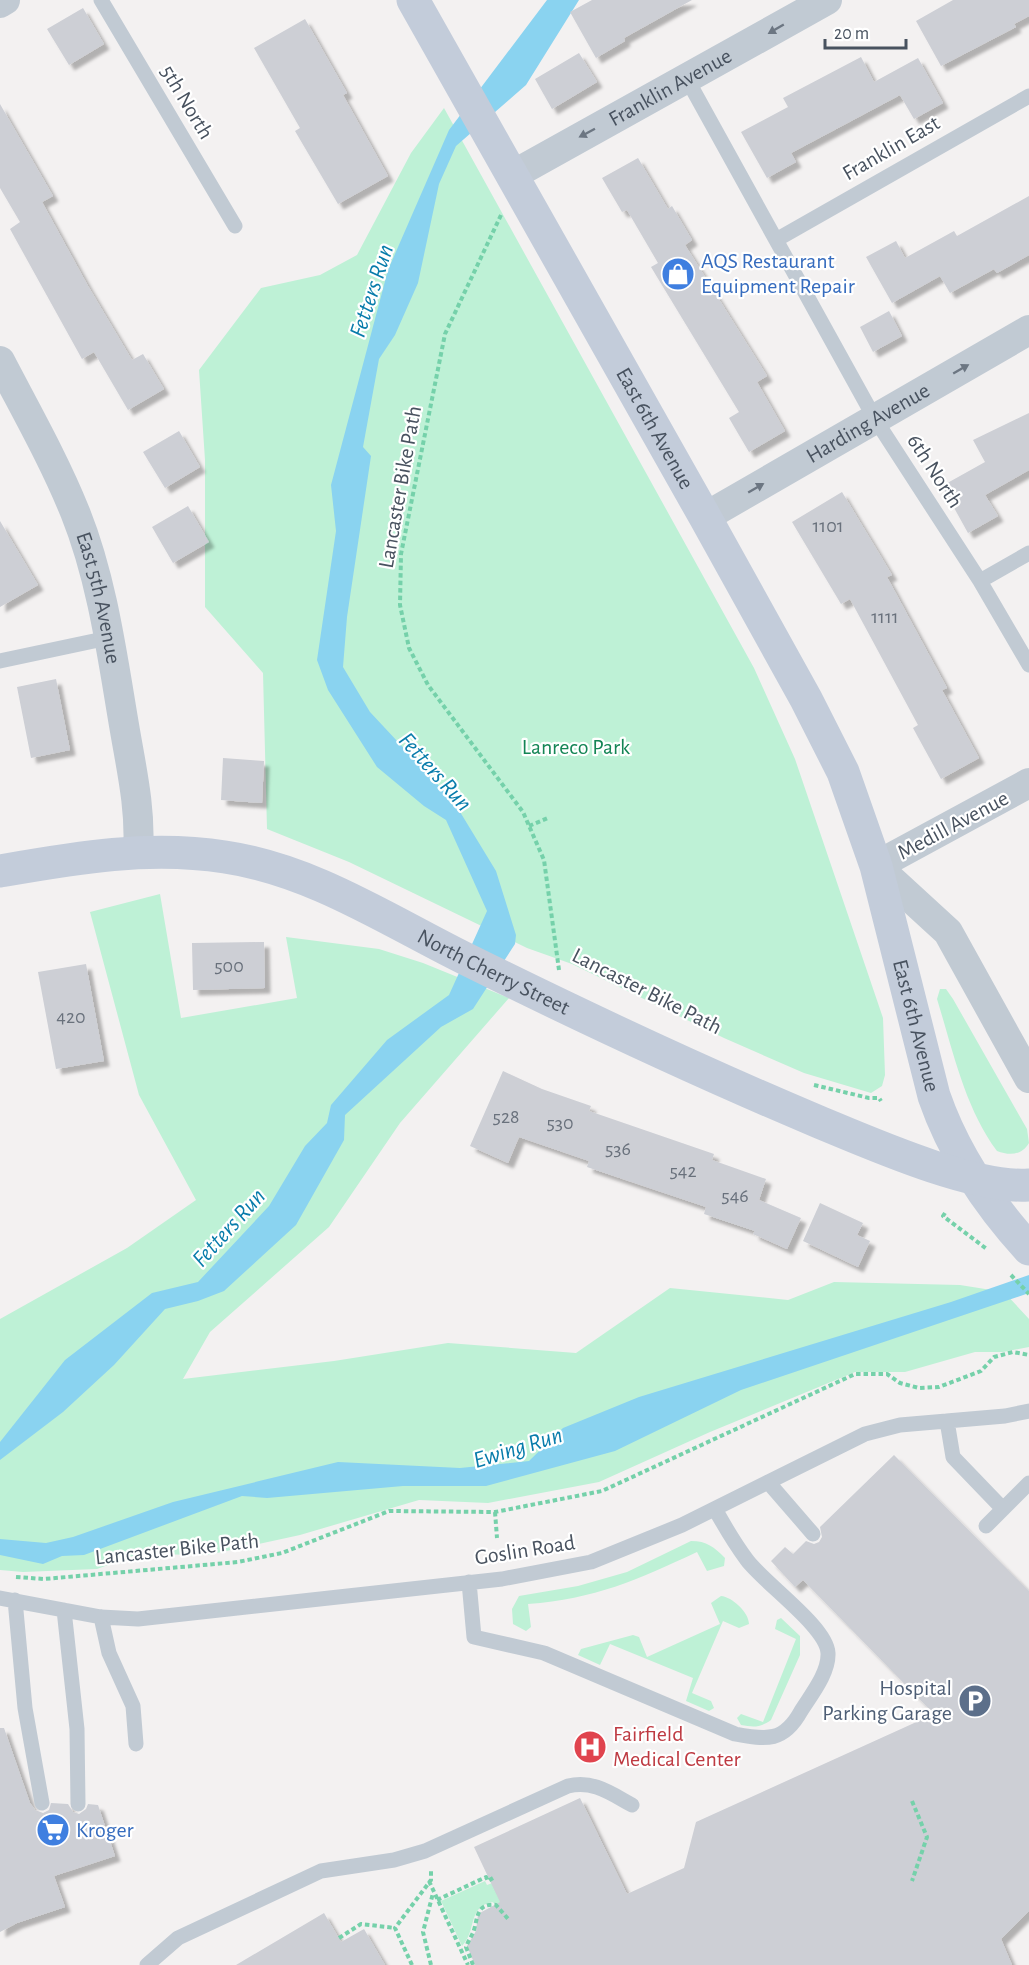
<svg xmlns="http://www.w3.org/2000/svg" width="1029" height="1965" font-family="'Alegreya Sans',sans-serif">
  <defs>
    <filter id="shadow"><feDropShadow dx="5.5" dy="5.5" stdDeviation="1.5" flood-color="#0004"/></filter>
  </defs>
  <rect width="100%" height="100%" fill="#f3f1f1"/>
  <path fill="#bef1d6" d="M 444,108 L 754,668 L 795,759 L 883,1018 L 885,1075 L 882,1086 L 871,1093 L 804,1073 L 724,1038 L 572,964 L 527,948 L 349,862 L 267,829 L 263,673 L 205,607 L 205,460 L 199,370 L 261,288 L 320,275 L 357,255 L 411,153 Z
    M 160,894 L 181,1018 L 297,998 L 286,937 L 379,949 L 423,963 L 509,998 L 400,1123 L 329,1227 L 210,1332 L 183,1379 L 334,1361 L 448,1343 L 576,1353 L 670,1288 L 788,1300 L 834,1282 L 960,1285 L 1004,1292 L 1029,1319 L 1029,1347 L 1003,1352 L 975,1352 L 905,1372 L 855,1372 L 710,1432 L 599,1482 L 488,1503 L 419,1500 L 300,1535 L 208,1555 L 138,1554 L 97,1569 L 23,1572 L 0,1570 L 0,1319 L 127,1248 L 196,1200 L 139,1095 L 90,912 Z
    M 940,989 L 946,989 L 953,999 L 1027,1129 L 1029,1143 C 1022,1155 1010,1156 997,1151 C 965,1108 953,1051 937,999 Z
    M 691,1541 C 707,1541 714,1547 725,1558 L 724,1566 L 707,1571 L 697,1552 C 637,1580 595,1599 528,1604 L 531,1627 L 526,1631 L 513,1624 L 512,1609 L 519,1596 L 578,1586 L 627,1572 Z
    M 721,1596 C 732,1597 749,1612 749,1624 L 739,1628 L 723,1621 L 692,1693 L 711,1701 L 714,1708 L 709,1711 L 686,1701 L 693,1678 L 610,1644 L 600,1665 L 578,1655 L 581,1649 L 633,1635 L 639,1637 L 647,1657 L 720,1624 L 711,1603 Z
    M 781,1618 L 800,1636 L 800,1655 L 771,1720 C 760,1728 753,1727 741,1725 L 737,1718 L 741,1714 L 763,1722 L 796,1639 L 775,1629 L 777,1620 Z
    M 485,1881 L 487,1885 L 495,1882 L 504,1908 L 492,1902 C 467,1907 477,1931 462,1946 L 441,1901 Z"/>
  <path fill="#8ad3f0" d="M 547,0 L 579,0 L 526,85 L 456,146 L 439,184 L 418,283 L 395,335 L 379,359 L 363,447 L 371,456 L 347,617 L 343,667 L 370,712 L 454,802 L 496,871 L 516,935 L 515,944 L 473,1009 L 441,1027 L 345,1115 L 344,1140 L 296,1225 L 224,1291 L 198,1301 L 165,1309 L 114,1365 L 63,1412 L 0,1460 L 0,1442 L 65,1360 L 152,1293 L 198,1282 L 269,1206 L 305,1146 L 327,1123 L 331,1105 L 387,1040 L 449,995 L 487,911 L 446,820 L 424,806 L 377,767 L 328,690 L 317,660 L 336,531 L 331,485 L 388,270 L 449,130 Z
    M 1029,1275 L 1029,1293 L 741,1390 L 615,1451 L 486,1486 L 403,1486 L 267,1498 L 242,1496 L 84,1555 L 62,1556 L 43,1564 L 0,1555 L 0,1539 L 46,1543 L 73,1537 L 173,1502 L 338,1462 L 460,1468 L 529,1461 L 563,1428 L 639,1397 L 951,1302 Z"/>
  <path fill="#cdcfd5" filter="url(#shadow)" d="M 592,0 L 692,0 L 624,38 L 625,41 L 596,58 L 570,12 Z
    M 953,0 L 1029,0 L 1029,16 L 1014,24 L 1016,27 L 941,66 L 916,21 Z
    M 83,8 L 104,44 L 69,65 L 47,29 Z
    M 305,19 L 347,93 L 343,95 L 388,176 L 338,204 L 295,131 L 300,128 L 254,48 Z
    M 579,53 L 597,82 L 552,109 L 535,79 Z
    M 861,57 L 874,82 L 918,58 L 943,103 L 914,119 L 900,95 L 791,153 L 796,162 L 767,178 L 741,132 L 788,107 L 783,98 Z
    M 0,104 L 53,196 L 42,202 L 88,286 L 132,360 L 143,354 L 164,389 L 128,410 L 94,352 L 82,359 L 10,229 L 20,222 L 0,188 Z
    M 638,158 L 668,209 L 672,206 L 692,240 L 685,245 L 767,376 L 757,382 L 785,431 L 749,452 L 729,418 L 739,412 L 651,267 L 658,263 L 627,210 L 622,212 L 602,178 Z
    M 1029,196 L 1029,255 L 997,273 L 994,269 L 950,293 L 940,276 L 892,303 L 866,257 L 896,241 L 905,258 L 954,231 L 957,236 Z
    M 889,311 L 902,336 L 873,352 L 860,327 Z
    M 1029,413 L 1029,470 L 985,495 L 998,516 L 968,533 L 942,486 L 985,462 L 973,440 Z
    M 179,431 L 200,467 L 165,488 L 143,452 Z
    M 842,492 L 892,575 L 887,577 L 947,688 L 942,690 L 979,758 L 941,779 L 913,728 L 918,725 L 850,599 L 841,604 L 792,522 Z
    M 188,506 L 209,542 L 173,563 L 152,527 Z
    M 0,521 L 38,585 L 0,607 Z
    M 56,679 L 70,750 L 31,758 L 17,687 Z
    M 223,758 L 264,761 L 262,803 L 221,800 Z
    M 264,942 L 265,988 L 193,990 L 192,943 Z
    M 86,964 L 104,1061 L 56,1069 L 38,972 Z
    M 503,1071 L 542,1089 L 591,1106 L 589,1111 L 714,1154 L 712,1160 L 766,1179 L 759,1200 L 801,1218 L 787,1249 L 753,1234 L 755,1231 L 704,1214 L 706,1207 L 587,1167 L 589,1161 L 519,1137 L 508,1163 L 470,1146 Z
    M 820,1203 L 863,1223 L 857,1235 L 870,1241 L 858,1267 L 803,1241 Z
    M 894,1455 L 1029,1591 L 1029,1911 L 1001,1939 L 1012,1965 L 475,1965 L 467,1946 L 476,1931 L 478,1914 L 500,1902 L 474,1847 L 580,1798 L 627,1894 L 684,1868 L 696,1822 L 934,1714 L 803,1580 L 795,1587 L 771,1561 L 785,1547 L 793,1554 L 806,1541 L 814,1544 L 819,1542 L 822,1537 L 820,1527 Z
    M 0,1728 L 4,1728 L 30,1803 L 35,1810 L 43,1813 L 49,1810 L 51,1803 L 68,1804 L 73,1812 L 79,1814 L 86,1809 L 88,1804 L 98,1805 L 115,1856 L 54,1876 L 65,1907 L 17,1923 L 0,1932 Z
    M 324,1913 L 341,1942 L 364,1929 L 385,1965 L 236,1965 Z"/>
  <g fill="none" stroke-linecap="round" stroke-linejoin="round">
    <path stroke="#75d1aa" stroke-width="4" stroke-dasharray="4.5 3" stroke-linecap="butt" d="M 501,215 L 445,334 L 401,554 L 400,605 L 409,648 L 428,685 L 523,812 L 544,860 L 559,970
      M 529,826 L 548,818
      M 814,1085 L 869,1098 L 879,1098 L 881,1101
      M 945,1213 L 943,1216 L 988,1250
      M 1011,1275 L 1029,1294
      M 495,1512 L 497,1538
      M 16,1577 L 44,1579 L 238,1562 L 282,1553 L 389,1511 L 495,1512 L 602,1491 L 855,1374 L 887,1374 L 900,1383 L 919,1388 L 939,1387 L 981,1371 L 994,1357 L 1013,1352 L 1029,1355
      M 912,1801 L 927,1837 L 912,1881
      M 429,1881 L 468,1965
      M 437,1900 L 486,1877 L 488,1881 L 493,1878
      M 339,1938 L 361,1924 L 395,1928
      M 412,1965 L 395,1928 L 431,1880 L 431,1871
      M 431,1965 L 423,1932 L 433,1893
      M 473,1965 L 466,1947 C 468,1941 472,1936 474,1930 C 478,1916 477,1903 496,1905 L 509,1920"/>
    <path stroke="#c1cad3" stroke-width="15" d="M 101,0 L 235,226
      M 687,79 L 875,419 L 980,581 L 1029,665
      M 776,240 L 1029,96
      M 980,581 L 1029,553
      M 0,661 L 108,638
      M 947,1421 L 953,1457 L 1003,1509
      M 768,1482 L 813,1534
      M 986,1526 L 1029,1483
      M 469,1582 L 474,1637 L 544,1653 L 735,1734 C 767,1740 784,1742 801,1711 C 811,1695 829,1673 828,1653 C 827,1627 764,1583 747,1560 C 735,1544 725,1527 715,1509
      M 0,1598 L 101,1617 L 138,1619 L 502,1579 L 591,1562 L 682,1525 L 865,1434 L 900,1425 L 1005,1416 L 1029,1411
      M 15,1600 L 25,1708 L 42,1803
      M 64,1610 L 77,1729 L 78,1804
      M 101,1617 L 109,1653 L 133,1706 L 136,1744
      M 147,1965 L 178,1938 L 321,1871 L 394,1860 L 425,1851 L 568,1786 C 593,1780 610,1793 632,1805"/>
    <g stroke="#c1cad3" stroke-width="30">
      <path d="M 0,3 L 5,0"/>
      <path id="s1" d="M 513,175 L 827,0"/>
      <path id="s2" d="M 0,361 C 26,411 54,460 75,512 C 102,579 112,654 124,725 C 131,767 141,809 138,851"/>
      <path id="s3" d="M 705,517 L 1029,330"/>
      <path d="M 1029,783 L 876,866 L 948,932 L 1029,1078"/>
    </g>
    <g stroke="#c3ccda" stroke-width="33">
      <path id="s4" d="M 413,0 L 705,517 L 806,699 L 843,772 L 876,866 L 934,1096 C 954,1154 987,1203 1029,1249"/>
      <path id="s5" d="M 0,871 C 75,858 148,845 225,857 C 313,870 389,921 468,960 C 583,1017 700,1072 819,1122 C 872,1144 974,1189 1029,1185"/>
    </g>
  </g>
  <defs><path id="oneway-solid" d="M-6-.8H1V-3.2L6.5 0L1 3.2V.8H-6Z" transform="scale(1.5)"/></defs>
  <g fill="#6c7682">
    <use href="#oneway-solid" transform="translate(776 29) rotate(150)"/>
    <use href="#oneway-solid" transform="translate(587 133) rotate(152)"/>
    <use href="#oneway-solid" transform="translate(961 369) rotate(-30)"/>
    <use href="#oneway-solid" transform="translate(756 488) rotate(-30)"/>
  </g>
  <defs>
    <g id="shop-disc" transform="scale(1.725)"><circle r="9.5" fill="#3f7fe0" stroke="#fff"/><path d="M-5-2.5h2.3a2.7 3.5 0 0 1 5.4 0H5L5.5 6h-11ZM-1.5-2.5h3a1.5 2.3 0 0 0-3 0Z" fill="#fff"/></g>
    <g id="parking-disc" transform="scale(1.725)"><circle r="9.5" fill="#5c6f8a" stroke="#fff"/><path d="M-3.5-5.5H1a3.5 3.5 0 0 1 0 7H-1V5.5H-3.5ZM-1-3.4V-.6H.8a1.4 1.4 0 0 0 0-2.8Z" fill="#fff"/></g>
    <g id="hospital-disc" transform="scale(1.725)"><circle r="9.5" fill="#e0444e" stroke="#fff"/><path d="M-5-5h3v3.5h4V-5h3V5h-3V1.5h-4V5h-3Z" fill="#fff"/></g>
    <g id="supermarket-disc" transform="scale(1.725)"><circle r="9.5" fill="#3f7fe0" stroke="#fff"/><path d="M-6-5.5h2.5l.6 2H6L4.5 2H-2.5L-4.4-4H-6ZM-1.5 3.2a1.3 1.3 0 1 0 .1 0ZM3 3.2a1.3 1.3 0 1 0 .1 0Z" fill="#fff"/></g>
  </defs>
  <g fill-rule="evenodd">
    <use href="#shop-disc" x="678" y="274"/>
    <use href="#parking-disc" x="975" y="1701"/>
    <use href="#hospital-disc" x="590" y="1747"/>
    <use href="#supermarket-disc" x="53" y="1830"/>
  </g>
  <g text-anchor="middle" dominant-baseline="central" stroke-width="4.5" stroke-linejoin="round" paint-order="stroke">
    <g font-size="20" fill="#69717c">
      <text x="828" y="526">1101</text>
      <text x="885" y="617">1111</text>
      <text x="229" y="966">500</text>
      <text x="71" y="1017">420</text>
      <text x="506" y="1117">528</text>
      <text x="560" y="1123">530</text>
      <text x="618" y="1149">536</text>
      <text x="683" y="1171">542</text>
      <text x="735" y="1196">546</text>
    </g>
    <g font-size="22" fill="#48525f" stroke="#fff">
      <text stroke="none"><textPath href="#s1" startOffset="180">Franklin Avenue</textPath></text>
      <text transform="translate(187 102) rotate(59)">5th North</text>
      <text transform="translate(891 148) rotate(-30)">Franklin East</text>
      <text stroke="none"><textPath href="#s3" startOffset="188">Harding Avenue</textPath></text>
      <text stroke="none"><textPath href="#s4" startOffset="492">East 6th Avenue</textPath></text>
      <text transform="translate(935 471) rotate(57)">6th North</text>
      <text transform="translate(400 487) rotate(-80)">Lancaster Bike Path</text>
      <text stroke="none"><textPath href="#s2" startOffset="258">East 5th Avenue</textPath></text>
      <text transform="translate(953 825) rotate(-28)">Medill Avenue</text>
      <text stroke="none"><textPath href="#s5" startOffset="520">North Cherry Street</textPath></text>
      <text transform="translate(647 991) rotate(27)">Lancaster Bike Path</text>
      <text stroke="none"><textPath href="#s4" startOffset="1148">East 6th Avenue</textPath></text>
      <text transform="translate(177 1549) rotate(-6)">Lancaster Bike Path</text>
      <text transform="translate(525 1550) rotate(-9)">Goslin Road</text>
    </g>
    <g font-size="22" fill="#366cbe" stroke="#fff" text-anchor="start">
      <text x="701" y="261">AQS Restaurant<tspan x="701" dy="25">Equipment Repair</tspan></text>
      <text x="76" y="1830">Kroger</text>
    </g>
    <g font-size="22" fill="#148555" stroke="#fff">
      <text x="576" y="747">Lanreco Park</text>
    </g>
    <g font-size="22" fill="#4e5e75" stroke="#fff" text-anchor="end">
      <text x="952" y="1688">Hospital<tspan x="952" dy="25">Parking Garage</tspan></text>
    </g>
    <g font-size="22" fill="#be3a42" stroke="#fff" text-anchor="start">
      <text x="613" y="1734">Fairfield<tspan x="613" dy="25">Medical Center</tspan></text>
    </g>
    <g font-size="24" font-style="italic" fill="#087cab" stroke="#fff">
      <text transform="translate(372 291) rotate(-72)">Fetters Run</text>
      <text transform="translate(435 772) rotate(48)">Fetters Run</text>
      <text transform="translate(229 1228) rotate(-48)">Fetters Run</text>
      <text transform="translate(518 1448) rotate(-17)">Ewing Run</text>
    </g>
  </g>
  <path d="M825 39v9h81v-9" fill="none" stroke="#48525f" stroke-width="3"/>
  <text x="834" y="39" font-size="18" fill="#48525f" stroke="#ffffff" stroke-width="4.5" paint-order="stroke">20 m</text>
</svg>
